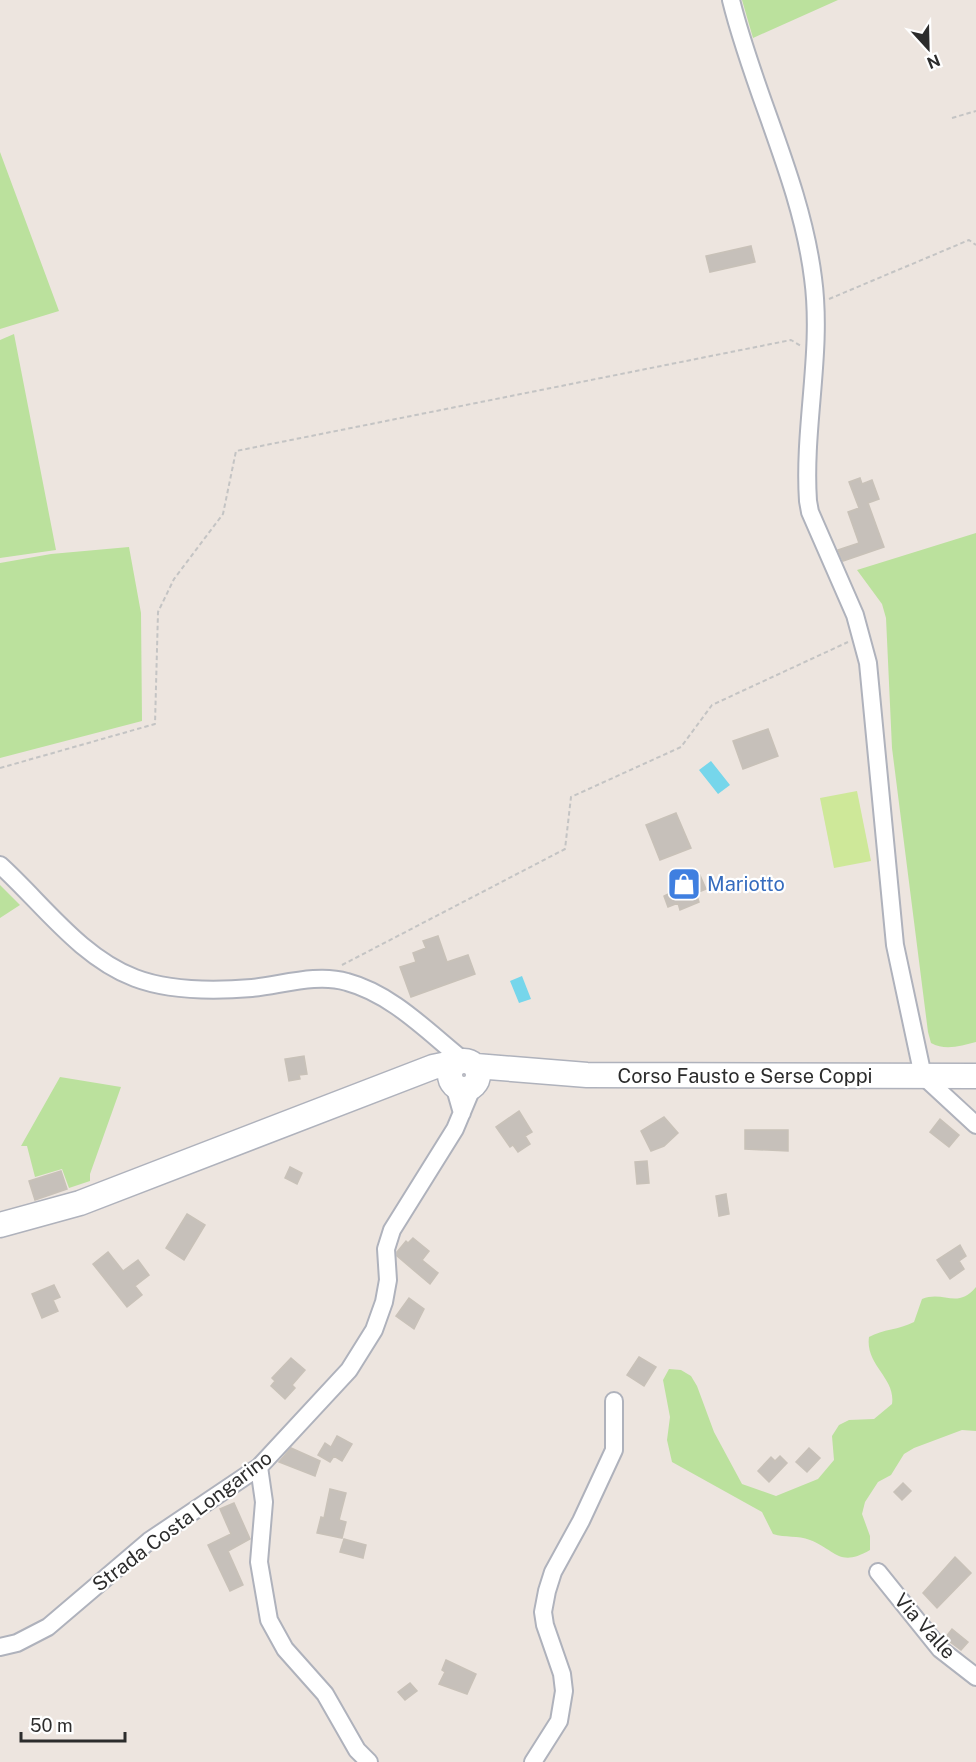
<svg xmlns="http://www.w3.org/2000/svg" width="976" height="1762" font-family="'Public Sans',sans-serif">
  <rect width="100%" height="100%" fill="#ede5df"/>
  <path fill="#bbe19d" d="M 742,0 L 838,0 L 753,38 Z
    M 0,152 L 59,311 L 0,329 Z
    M 14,334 L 56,550 L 0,558 L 0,340 Z
    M 976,533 L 976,1042 C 961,1046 945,1051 931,1043 L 928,1032 L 892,748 L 886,618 L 882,604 L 857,570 Z
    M 129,547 L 141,613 L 142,721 L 0,758 L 0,563 L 51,554 Z
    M 0,885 L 20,905 L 0,918 Z
    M 60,1077 L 121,1087 L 90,1174 L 90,1181 L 69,1188 L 62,1169 L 35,1177 L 27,1146 L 21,1146 Z
    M 976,1287 L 976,1431 L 962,1430 L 914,1448 L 904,1454 L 891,1475 L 878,1482 L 865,1502 L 862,1514 L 870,1536 L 870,1550 C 839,1568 836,1550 810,1540 C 798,1535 785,1538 773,1534 L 762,1512 L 672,1462 L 667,1440 L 670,1417 L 663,1380 L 669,1369 L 681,1370 L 691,1376 L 697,1386 L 714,1432 L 742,1484 L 776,1496 L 818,1479 L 834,1460 L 832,1436 L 839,1425 L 849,1420 L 874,1419 L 892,1404 C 896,1378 865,1365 869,1337 C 883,1329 899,1330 914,1322 L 922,1299 C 944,1290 957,1310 976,1287 Z"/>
  <path fill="#cee899" d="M 857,791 L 871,861 L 834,868 L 820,798 Z"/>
  <path fill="#76d6eb" d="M 711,761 L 730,785 L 718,794 L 699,770 Z
    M 522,976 L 531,999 L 519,1003 L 510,981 Z"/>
  <path fill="#c6c0ba" stroke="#c8c1b8" stroke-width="1.5" d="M 751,246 L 755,262 L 710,272 L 706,256 Z
    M 860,478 L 862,484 L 872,480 L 879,499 L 868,503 L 884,547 L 843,561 L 838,550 L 859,543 L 848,512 L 859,508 L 849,482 Z
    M 768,729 L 778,756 L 743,769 L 733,741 Z
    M 676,813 L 691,848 L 660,860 L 646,825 Z
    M 699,873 L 706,889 L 696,893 L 699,902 L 680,910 L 678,903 L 668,907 L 664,896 L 674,891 L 671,884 Z
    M 438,936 L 447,962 L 468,955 L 475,974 L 411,997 L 400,967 L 416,962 L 413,953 L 426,948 L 423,941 Z
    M 304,1056 L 307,1074 L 299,1075 L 300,1079 L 289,1081 L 285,1059 Z
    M 519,1111 L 532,1132 L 525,1136 L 530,1144 L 518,1152 L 513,1145 L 510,1147 L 496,1127 Z
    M 664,1117 L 678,1133 L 664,1146 L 651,1151 L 641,1131 Z
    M 940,1119 L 959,1135 L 949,1147 L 930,1132 Z
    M 745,1130 L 788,1130 L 788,1151 L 745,1149 Z
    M 647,1161 L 649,1183 L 637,1184 L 635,1162 Z
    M 290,1167 L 302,1173 L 297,1184 L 285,1178 Z
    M 61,1171 L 67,1189 L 35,1200 L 29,1181 Z
    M 726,1194 L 729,1214 L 719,1216 L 716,1196 Z
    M 187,1214 L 205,1225 L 184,1260 L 166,1248 Z
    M 413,1238 L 429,1251 L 422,1260 L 438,1273 L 430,1284 L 397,1256 L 397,1252 L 406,1241 L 408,1243 Z
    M 960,1245 L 966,1256 L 959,1261 L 964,1269 L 950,1279 L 937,1260 Z
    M 108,1252 L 123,1271 L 138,1260 L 149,1275 L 135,1286 L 142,1295 L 127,1307 L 93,1264 Z
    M 54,1285 L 60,1297 L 53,1300 L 58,1311 L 42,1318 L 32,1294 Z
    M 409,1298 L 424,1309 L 414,1329 L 396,1316 Z
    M 639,1357 L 656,1367 L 644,1386 L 627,1375 Z
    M 291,1358 L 305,1370 L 292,1385 L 295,1388 L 285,1399 L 271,1386 L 275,1381 L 272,1378 Z
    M 337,1436 L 352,1444 L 342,1461 L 334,1456 L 330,1462 L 318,1455 L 325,1443 L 331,1447 Z
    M 291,1448 L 320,1461 L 315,1476 L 279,1462 Z
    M 809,1448 L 820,1458 L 807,1472 L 796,1462 Z
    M 780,1456 L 787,1463 L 769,1482 L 758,1471 L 771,1457 L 775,1461 Z
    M 903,1483 L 911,1491 L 902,1500 L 894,1492 Z
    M 330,1489 L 346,1493 L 339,1520 L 346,1522 L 342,1538 L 317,1533 L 321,1517 L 324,1518 Z
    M 234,1503 L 250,1539 L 228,1551 L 243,1585 L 230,1591 L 208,1545 L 231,1534 L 220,1509 Z
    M 344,1539 L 366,1545 L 363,1558 L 340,1552 Z
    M 955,1557 L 971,1573 L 937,1608 L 923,1593 Z
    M 952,1629 L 968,1642 L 961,1650 L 945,1638 Z
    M 446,1660 L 476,1674 L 467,1694 L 439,1684 L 445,1672 L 442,1670 Z
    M 410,1683 L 417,1691 L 405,1700 L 398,1692 Z"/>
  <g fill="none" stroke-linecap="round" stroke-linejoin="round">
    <g stroke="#afb2bc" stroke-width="20">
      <path id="street" d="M 731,0 C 754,94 801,182 813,278 C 823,352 803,427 808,501 L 810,512 L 855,615 L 868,663 L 895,945 L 923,1076 L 976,1125
        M 0,865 C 42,903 80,957 135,978 C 169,991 215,991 252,988 C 282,985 317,973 347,982 C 392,994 428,1032 463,1060
        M 454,1085 L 462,1113
        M 259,1467 L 264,1502 L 259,1562 L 269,1620 L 285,1649 L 325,1694 L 357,1750 L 369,1762
        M 878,1572 L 940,1649 L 976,1677
        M 0,1647 L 17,1643 L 48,1627 L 149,1541 L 259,1467 L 349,1370 L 374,1330 L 384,1302 L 388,1280 L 386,1249 L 392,1230 L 455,1129 L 473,1086
        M 533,1762 L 559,1721 L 564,1691 L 562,1674 L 545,1625 L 543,1612 L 547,1591 L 553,1572 L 581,1521 L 614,1450 L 614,1401"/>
    </g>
    <g stroke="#afb2bc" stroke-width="27">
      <path id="secondary" d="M450 1075a14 14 0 1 1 28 0a14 14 0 1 1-28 0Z
        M 476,1066 L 587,1075 L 976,1076
        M 0,1225 L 80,1203 L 433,1067 L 457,1062"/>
    </g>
    <path stroke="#c4c4c4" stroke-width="2" stroke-dasharray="4.5 3" stroke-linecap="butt" d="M 952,118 L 976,111
      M 829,299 L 969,240 L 976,245
      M 0,768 L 155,724 L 158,612 L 174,579 L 223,514 L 236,451 L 791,340 L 801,346
      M 342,965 L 565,849 L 571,797 L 681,747 L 712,705 L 848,642"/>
    <use href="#street" stroke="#fff" stroke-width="16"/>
    <use href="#secondary" stroke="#fff" stroke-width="24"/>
  </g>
  <defs>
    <g id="shop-square" transform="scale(1.725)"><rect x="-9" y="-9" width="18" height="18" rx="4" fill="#3f7fe0" stroke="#fff"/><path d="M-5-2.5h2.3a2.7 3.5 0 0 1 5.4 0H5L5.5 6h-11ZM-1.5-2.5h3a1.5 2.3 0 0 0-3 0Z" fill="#fff"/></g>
  </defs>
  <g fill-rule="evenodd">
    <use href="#shop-square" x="684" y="884"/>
  </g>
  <g text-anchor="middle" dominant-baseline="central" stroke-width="4.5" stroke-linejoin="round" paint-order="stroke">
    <g font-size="20" fill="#366cbe" stroke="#fff" text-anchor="start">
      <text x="707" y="884">Mariotto</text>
    </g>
    <g font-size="20" fill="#2c2c2c" stroke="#fff">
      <text x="745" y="1076">Corso Fausto e Serse Coppi</text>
      <text transform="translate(182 1521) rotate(-37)">Strada Costa Longarino</text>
      <text transform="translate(925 1626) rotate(48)">Via Valle</text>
    </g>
  </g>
  <g transform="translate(928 48) rotate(158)" stroke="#ffffff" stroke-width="4.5" paint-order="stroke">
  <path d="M0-4.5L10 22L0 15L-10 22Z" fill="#2c2c2c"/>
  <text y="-9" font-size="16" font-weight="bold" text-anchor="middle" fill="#2c2c2c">N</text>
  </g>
  <path d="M21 1732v9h104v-9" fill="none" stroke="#2c2c2c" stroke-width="3"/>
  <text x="30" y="1732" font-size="18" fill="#2c2c2c" stroke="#ffffff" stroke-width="4.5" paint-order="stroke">50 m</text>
</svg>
